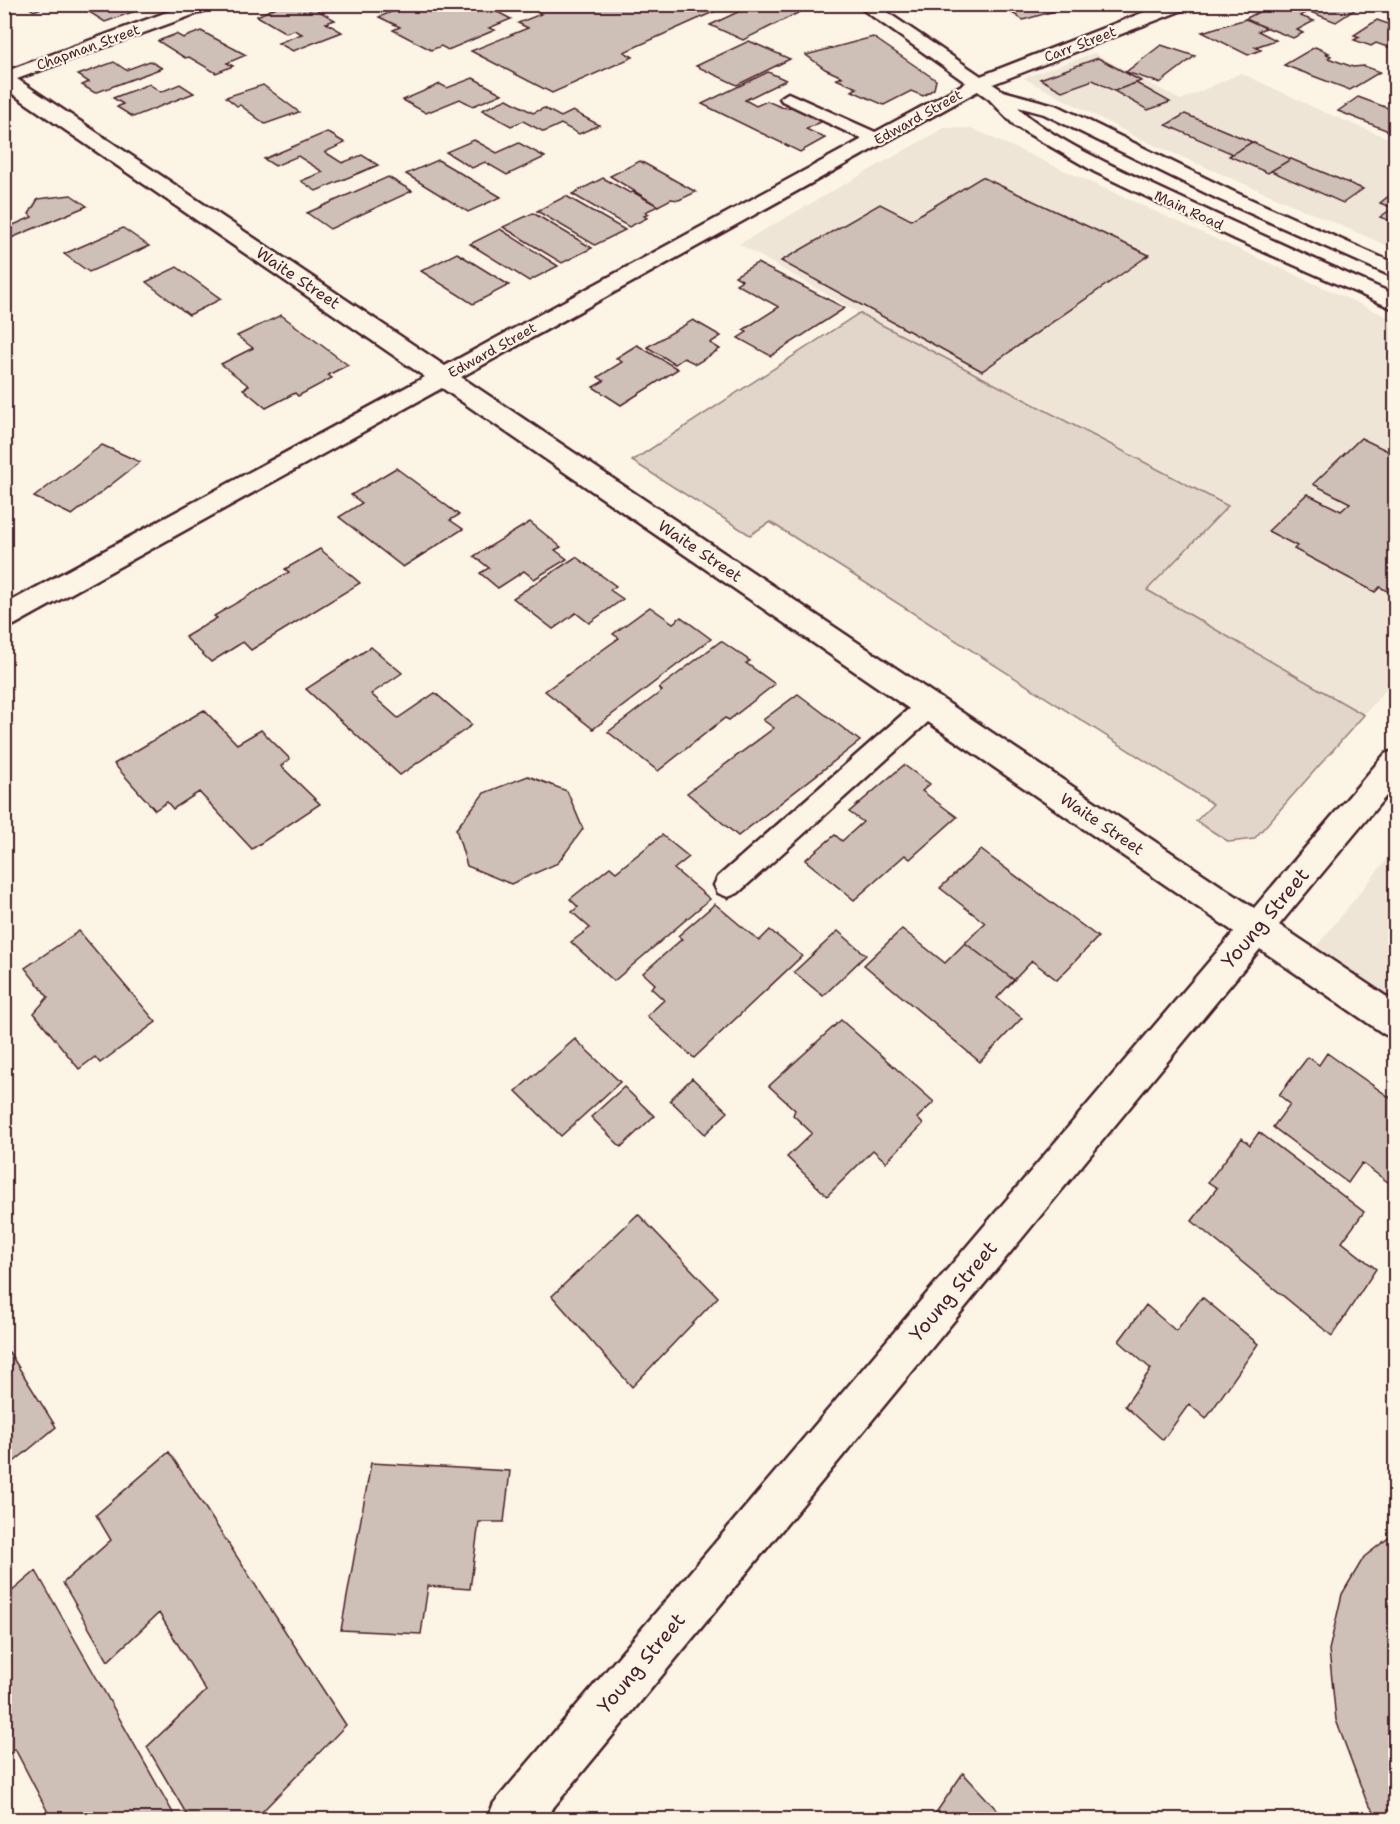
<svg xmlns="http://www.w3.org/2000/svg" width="1400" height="1824" font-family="'Shantell Sans',sans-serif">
  <rect width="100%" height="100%" fill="#fcf5e5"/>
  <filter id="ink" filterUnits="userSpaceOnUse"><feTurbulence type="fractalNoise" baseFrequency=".0167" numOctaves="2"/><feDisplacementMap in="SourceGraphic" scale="12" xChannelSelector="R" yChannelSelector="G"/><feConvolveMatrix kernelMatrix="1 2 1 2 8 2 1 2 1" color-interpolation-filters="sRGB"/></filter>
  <g filter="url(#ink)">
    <path fill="#eee5d7" d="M 1094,53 L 1181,100 L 1241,73 L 1326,113 L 1395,141 L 1395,249 L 1138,138 L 1023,78 Z
      M 944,128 L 971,128 L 1395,320 L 1395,679 L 1364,715 L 1147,590 L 1228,506 L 859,313 L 739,244 Z
      M 1395,849 L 1395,1000 L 1316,947 Z"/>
    <path fill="#e2d5ca" stroke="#967a7a" stroke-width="1.5" d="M 859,313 L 1228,506 L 1147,590 L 1364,715 L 1254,839 L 1229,842 L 1196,821 L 1213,804 L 770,522 L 750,535 L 632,461 Z"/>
    <path fill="#cfc0b7" stroke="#4a1f2b" stroke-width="1.5" d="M 24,4 L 52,4 L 34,11 Z
      M 124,4 L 135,11 L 105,22 L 78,5 Z
      M 283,4 L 301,4 L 310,10 L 314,8 L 335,20 L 326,23 L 342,32 L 293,51 L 278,43 L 302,34 L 294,30 L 286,33 L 257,16 Z
      M 411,4 L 482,4 L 511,19 L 489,28 L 495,30 L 448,50 L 441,46 L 431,50 L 393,30 L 400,27 L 379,17 Z
      M 522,4 L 584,6 L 731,4 L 624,52 L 633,57 L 552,93 L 471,51 L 528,28 L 518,23 L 541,14 Z
      M 755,4 L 799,4 L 808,8 L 743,40 L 710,25 Z
      M 998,4 L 1079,4 L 1023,20 Z
      M 1281,4 L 1289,4 L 1308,12 L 1300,16 L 1314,21 L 1297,30 L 1303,33 L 1293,38 L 1245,19 L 1270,6 L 1275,8 Z
      M 1290,4 L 1349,4 L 1357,8 L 1336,22 Z
      M 1246,19 L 1266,28 L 1258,31 L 1276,40 L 1255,47 L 1261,50 L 1248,55 L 1202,32 Z
      M 1377,20 L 1394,26 L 1388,29 L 1396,32 L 1396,50 L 1376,43 L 1371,46 L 1354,40 L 1360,37 L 1354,35 Z
      M 201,31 L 246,55 L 227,63 L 233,66 L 216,73 L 189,57 L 185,58 L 158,41 L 176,34 L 183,38 Z
      M 873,37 L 936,80 L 934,89 L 923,96 L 911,91 L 884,105 L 852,91 L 857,88 L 836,79 L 842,77 L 825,69 L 806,55 Z
      M 749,41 L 790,59 L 737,85 L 696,66 Z
      M 1161,45 L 1195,56 L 1160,83 L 1126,72 Z
      M 1315,47 L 1329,53 L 1326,54 L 1331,56 L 1328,58 L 1353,67 L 1364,66 L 1380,72 L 1350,90 L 1284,65 Z
      M 1098,58 L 1141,81 L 1114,91 L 1093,80 L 1062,91 L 1040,79 Z
      M 150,61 L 162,68 L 95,93 L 82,85 L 89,82 L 78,75 L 114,62 L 126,70 Z
      M 768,72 L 786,80 L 745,100 L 756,106 L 767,101 L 781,107 L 788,108 L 792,106 L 823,121 L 806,129 L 825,138 L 800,152 L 702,104 Z
      M 473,78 L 502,94 L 473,106 L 460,99 L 426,113 L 403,100 L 440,84 L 447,88 Z
      M 1136,83 L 1170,102 L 1148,110 L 1114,91 Z
      M 149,84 L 161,92 L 180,84 L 194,93 L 133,117 L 117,107 L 123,104 L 113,98 Z
      M 263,85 L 299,112 L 265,124 L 240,105 L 237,106 L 226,97 Z
      M 1358,97 L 1396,111 L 1396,134 L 1338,111 Z
      M 507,99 L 533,113 L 544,108 L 561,117 L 573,111 L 599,125 L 579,134 L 561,124 L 544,132 L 523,121 L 511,126 L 482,110 Z
      M 1185,114 L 1252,142 L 1233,154 L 1166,125 Z
      M 327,132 L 345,143 L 325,152 L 342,163 L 362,155 L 378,165 L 316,191 L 301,181 L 323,172 L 298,156 L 275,166 L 264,159 Z
      M 474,140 L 497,153 L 519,143 L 545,157 L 507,175 L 485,162 L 472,168 L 446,152 Z
      M 1252,142 L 1291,159 L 1268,173 L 1229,156 Z
      M 1291,159 L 1363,189 L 1343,203 L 1271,171 Z
      M 438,160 L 501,197 L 468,212 L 406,174 Z
      M 640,161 L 696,192 L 679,200 L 671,199 L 658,206 L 610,176 Z
      M 388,177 L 412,191 L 330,229 L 307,213 Z
      M 982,177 L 1149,255 L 982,371 L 781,261 L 880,204 L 911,220 Z
      M 603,178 L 630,193 L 633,192 L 658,206 L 645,212 L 649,214 L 644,216 L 647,218 L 629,227 L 572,194 Z
      M 1396,190 L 1396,223 L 1380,217 L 1393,208 L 1380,203 Z
      M 71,195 L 87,206 L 4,241 L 4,229 L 32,217 L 29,214 L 38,199 Z
      M 566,196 L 625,230 L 595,245 L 537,211 Z
      M 533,213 L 592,248 L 562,263 L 503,227 Z
      M 123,228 L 149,246 L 89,272 L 64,254 Z
      M 500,229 L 558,266 L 529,281 L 470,244 Z
      M 457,253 L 509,285 L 473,304 L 421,271 Z
      M 757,263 L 845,308 L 771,356 L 738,338 L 747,332 L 743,330 L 779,307 L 736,284 L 742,280 L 735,276 Z
      M 177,267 L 221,299 L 189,315 L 146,282 Z
      M 281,315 L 348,365 L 328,375 L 332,378 L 298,396 L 295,393 L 266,408 L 243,389 L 249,386 L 221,364 L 253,348 L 237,336 Z
      M 693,320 L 721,336 L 710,343 L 720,349 L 696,364 L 684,358 L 675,364 L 647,347 Z
      M 637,345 L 678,369 L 621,405 L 593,387 L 604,381 L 598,377 L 622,362 L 616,358 Z
      M 1361,438 L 1396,455 L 1396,596 L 1380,587 L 1375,592 L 1294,549 L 1297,546 L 1268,531 L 1307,494 L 1341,511 L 1350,503 L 1313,484 Z
      M 102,445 L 140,462 L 72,515 L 34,497 Z
      M 396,468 L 459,515 L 450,520 L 463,529 L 403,567 L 339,517 L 362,503 L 351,495 Z
      M 530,522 L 561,547 L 555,550 L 567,559 L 534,579 L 524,571 L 498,588 L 480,573 L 489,568 L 474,556 Z
      M 320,549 L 360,583 L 251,650 L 243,642 L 211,662 L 185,637 L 217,618 L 214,616 L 289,572 L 285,569 Z
      M 576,557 L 616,586 L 610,590 L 623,599 L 589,623 L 576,613 L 553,629 L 513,598 Z
      M 650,607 L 673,623 L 681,617 L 711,639 L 593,729 L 545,691 L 619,638 L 613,634 Z
      M 721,641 L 750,661 L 746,663 L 775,684 L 729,720 L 725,718 L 658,771 L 608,732 L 662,691 L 659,688 Z
      M 371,647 L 402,673 L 371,694 L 398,718 L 435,693 L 472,725 L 400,775 L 306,689 Z
      M 798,694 L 860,741 L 738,836 L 687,793 L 774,728 L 763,720 Z
      M 204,710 L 237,744 L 261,730 L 290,759 L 281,766 L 320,804 L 252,849 L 199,792 L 173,809 L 167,802 L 155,810 L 114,764 Z
      M 904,765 L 930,784 L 922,791 L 957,817 L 910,859 L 905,855 L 854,900 L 805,860 L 835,835 L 842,841 L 863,822 L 849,812 Z
      M 528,776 L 567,791 L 583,829 L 558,863 L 511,884 L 467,866 L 456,829 L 484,793 Z
      M 662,835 L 689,857 L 674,869 L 710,899 L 614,981 L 571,942 L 590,928 L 572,912 L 578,907 L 570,899 L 610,867 L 616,872 Z
      M 981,850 L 1098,937 L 1057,980 L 1032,961 L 1014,980 L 965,943 L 985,923 L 940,888 Z
      M 715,904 L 759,941 L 770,930 L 802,956 L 694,1058 L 647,1016 L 664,1000 L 651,988 L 655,984 L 643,973 L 682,939 L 678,936 Z
      M 902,929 L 945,963 L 965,943 L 1014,980 L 997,998 L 1022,1018 L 980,1062 L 864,965 Z
      M 79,931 L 156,1022 L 100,1063 L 95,1057 L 79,1069 L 34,1013 L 48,997 L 25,968 Z
      M 838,931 L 866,955 L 823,996 L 794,972 Z
      M 841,1020 L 934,1102 L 917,1118 L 923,1124 L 886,1162 L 873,1150 L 827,1196 L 787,1157 L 812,1133 L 793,1115 L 795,1110 L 769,1086 Z
      M 575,1039 L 620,1082 L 561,1136 L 516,1091 Z
      M 1327,1053 L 1396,1102 L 1396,1188 L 1362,1163 L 1348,1183 L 1273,1127 L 1290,1104 L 1279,1095 L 1308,1057 L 1319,1065 Z
      M 692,1078 L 728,1112 L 705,1134 L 670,1100 Z
      M 624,1087 L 654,1116 L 621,1147 L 591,1117 Z
      M 1259,1132 L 1364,1212 L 1342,1242 L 1376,1269 L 1332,1336 L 1192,1221 L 1217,1188 L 1208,1182 L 1242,1138 L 1250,1145 Z
      M 638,1214 L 718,1297 L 632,1387 L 552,1296 Z
      M 1202,1297 L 1258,1344 L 1206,1419 L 1189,1404 L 1163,1440 L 1125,1406 L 1151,1369 L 1119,1341 L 1146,1305 L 1176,1331 Z
      M 9,1352 L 56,1427 L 4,1470 L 4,1355 Z
      M 169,1452 L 346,1725 L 254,1820 L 190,1820 L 147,1747 L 206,1691 L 159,1613 L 108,1661 L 63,1583 L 111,1540 L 96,1515 Z
      M 371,1463 L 510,1471 L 504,1522 L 479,1522 L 470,1589 L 428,1586 L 421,1634 L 341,1630 Z
      M 1396,1532 L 1396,1820 L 1379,1820 L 1366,1800 L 1336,1720 L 1329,1650 L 1342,1594 L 1364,1557 Z
      M 36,1571 L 177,1820 L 52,1820 L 15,1749 L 4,1759 L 4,1598 Z
      M 963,1773 L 1006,1820 L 931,1820 Z"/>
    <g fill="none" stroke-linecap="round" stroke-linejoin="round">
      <g stroke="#4a1f2b" stroke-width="5">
        <path id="service" d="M 788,93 L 882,135 L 884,139 L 882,143 L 870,143 L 782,101 L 780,98 Z
          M 929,696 L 938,699 L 942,706 L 938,713 L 738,893 L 728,897 L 718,893 L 714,885 L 718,877 L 920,699 Z"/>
      </g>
      <g stroke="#4a1f2b" stroke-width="5">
        <path id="minor" d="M 189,4 L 214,4 L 212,8 L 17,79 L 445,366 L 973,79 L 1165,4 L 1190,4 L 1188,8 L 985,87 L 461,377 L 1254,908 L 1385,754 L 1396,750 L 1396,784 L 1279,925 L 1396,1003 L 1396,1039 L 1384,1034 L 1260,949 L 543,1820 L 487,1820 L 494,1803 L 1234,932 L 442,388 L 14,625 L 4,628 L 4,605 L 425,377 L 4,88 L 4,72 Z"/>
      </g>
      <g stroke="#4a1f2b" stroke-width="5">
        <path id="secondary" d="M 855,4 L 875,4 L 1003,91 L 1058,106 L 1232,191 L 1396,264 L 1396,278 L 1218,199 L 1044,114 L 1018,107 C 1046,136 1113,166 1151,184 C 1232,222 1313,259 1396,295 L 1396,310 L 1235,239 L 1095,172 L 1015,126 L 989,99 Z"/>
      </g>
      <use href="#service" fill="#fcf5e5" fill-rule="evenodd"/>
      <use href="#minor" fill="#fcf5e5" fill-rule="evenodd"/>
      <use href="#secondary" fill="#fcf5e5" fill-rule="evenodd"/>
    </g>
  </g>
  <g text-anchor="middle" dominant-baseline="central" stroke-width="4.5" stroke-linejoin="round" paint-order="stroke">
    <g font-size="14" fill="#4a1f2b" stroke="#fcf5e5">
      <text transform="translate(1080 44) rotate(-21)">Carr Street</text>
      <text transform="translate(88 47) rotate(-20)">Chapman Street</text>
      <text transform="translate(918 117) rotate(-29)">Edward Street</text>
      <text transform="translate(1189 210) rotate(25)">Main Road</text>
      <text transform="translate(492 350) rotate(-29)">Edward Street</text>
    </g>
    <g font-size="16" fill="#4a1f2b" stroke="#fcf5e5">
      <text transform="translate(298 278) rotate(34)">Waite Street</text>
      <text transform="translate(700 551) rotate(34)">Waite Street</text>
      <text transform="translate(1102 824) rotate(34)">Waite Street</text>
    </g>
    <g font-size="20" fill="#4a1f2b" stroke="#fcf5e5">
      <text transform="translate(1265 918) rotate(-50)">Young Street</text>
      <text transform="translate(953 1291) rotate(-50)">Young Street</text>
      <text transform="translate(641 1663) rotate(-50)">Young Street</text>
    </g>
  </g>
  <rect width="1400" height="1824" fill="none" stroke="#fcf5e5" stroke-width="24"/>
  <rect x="12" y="12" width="1376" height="1800" fill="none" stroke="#4a1f2b" stroke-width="2" filter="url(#ink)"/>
</svg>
